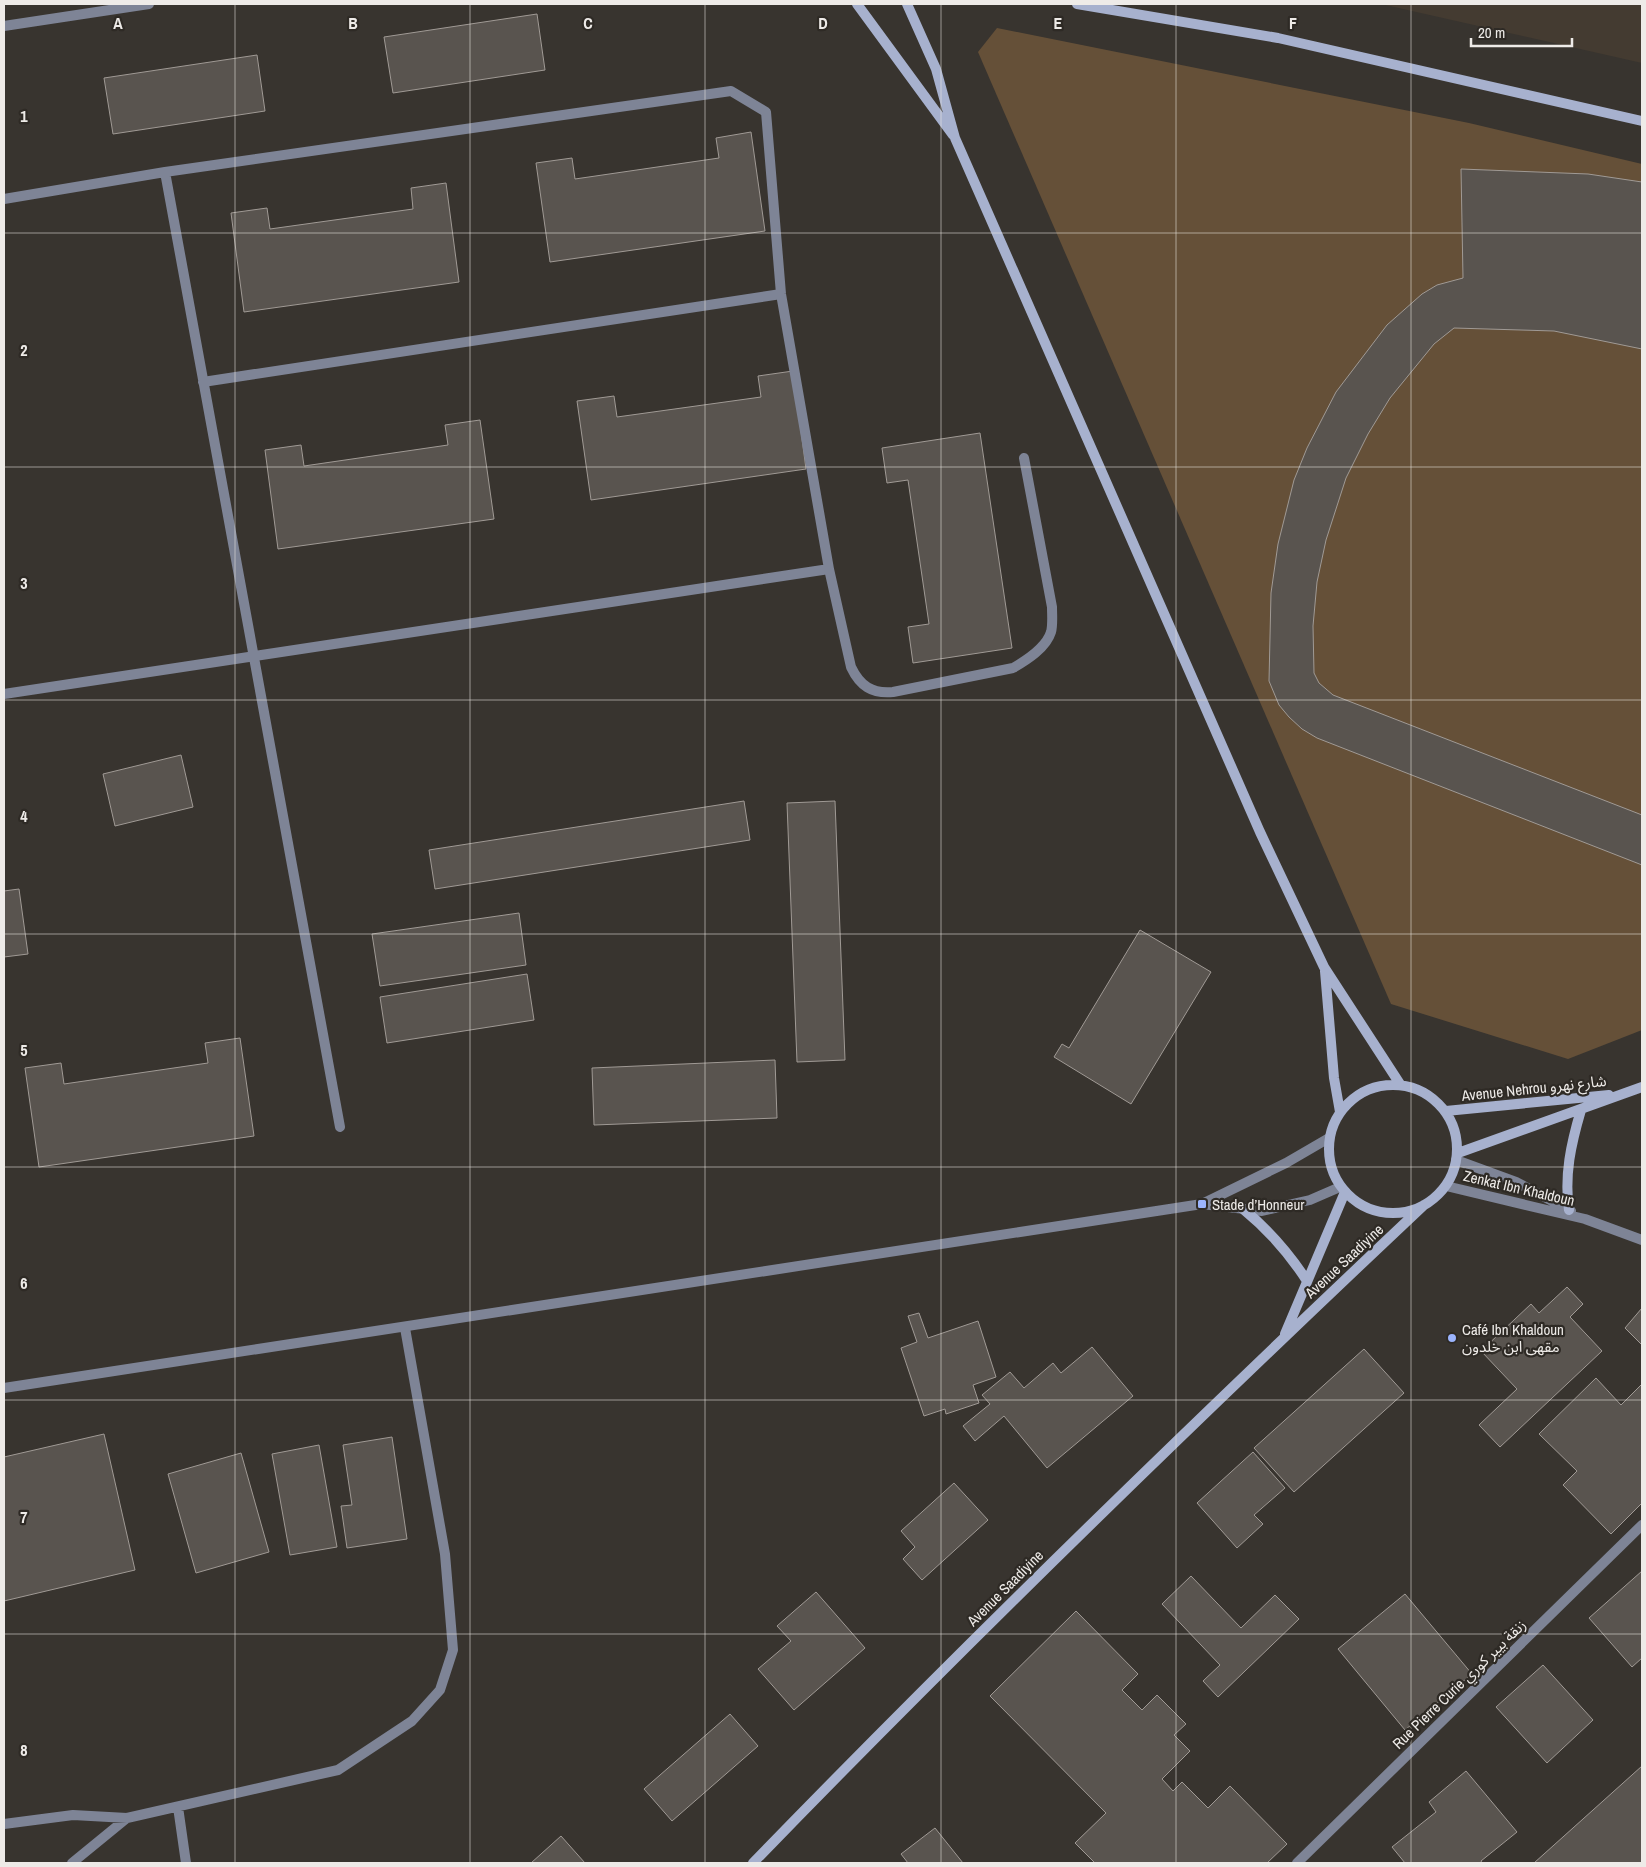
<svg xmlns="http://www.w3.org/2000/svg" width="1646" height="1867" font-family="'Archivo Narrow','Noto Sans Arabic',sans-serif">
  <rect width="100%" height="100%" fill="#38342f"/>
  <path fill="#443b31" d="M 1381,4 L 1642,4 L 1642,63 Z"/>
  <path fill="#655038" d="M 997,28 L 1469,123 L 1642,164 L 1642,1030 L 1568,1059 L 1391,1004 L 978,52 Z"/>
  <path fill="#59544f" stroke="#a09a95" d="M 537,14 L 545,70 L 393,93 L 384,37 Z
    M 257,55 L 265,111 L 113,134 L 104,78 Z
    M 751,132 L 765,231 L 550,262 L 536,163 L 572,158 L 575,179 L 719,158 L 716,138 Z
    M 1461,169 L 1588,174 L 1642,182 L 1642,349 L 1554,331 L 1454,328 L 1434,344 L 1390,398 L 1368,434 L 1346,478 L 1326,540 L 1317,582 L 1313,626 L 1314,673 L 1319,683 L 1333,695 L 1642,815 L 1642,865 L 1317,738 L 1302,729 L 1289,717 L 1279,705 L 1269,681 L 1271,593 L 1278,544 L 1294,480 L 1307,448 L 1336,392 L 1387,325 L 1422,294 L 1437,285 L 1463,278 Z
    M 446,183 L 459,282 L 244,312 L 231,213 L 267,208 L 270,229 L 413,209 L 411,188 Z
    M 793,371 L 806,469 L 591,500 L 577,401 L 614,396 L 617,417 L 761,397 L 758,376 Z
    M 480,420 L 494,519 L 278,549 L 265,450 L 301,445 L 304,466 L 448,445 L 445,425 Z
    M 980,433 L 1012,648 L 913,663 L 908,627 L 929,624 L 908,480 L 887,483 L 882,448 Z
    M 181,755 L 193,807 L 115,826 L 103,774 Z
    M 744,801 L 750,840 L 435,889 L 429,850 Z
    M 835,801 L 845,1060 L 797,1062 L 787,803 Z
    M 19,889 L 28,954 L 4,957 L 4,891 Z
    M 519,913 L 526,965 L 380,986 L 372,934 Z
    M 1140,930 L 1211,972 L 1131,1104 L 1054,1057 L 1062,1044 L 1069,1048 Z
    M 527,974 L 534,1020 L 387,1043 L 380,997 Z
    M 240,1038 L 254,1136 L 39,1167 L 25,1068 L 61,1063 L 64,1084 L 208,1063 L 205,1043 Z
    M 775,1060 L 777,1118 L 594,1125 L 592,1068 Z
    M 1567,1287 L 1583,1304 L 1570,1317 L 1602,1351 L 1500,1447 L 1479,1425 L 1517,1389 L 1481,1351 L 1531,1304 L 1539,1313 Z
    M 1642,1308 L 1642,1345 L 1625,1328 Z
    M 919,1313 L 928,1338 L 978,1321 L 996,1377 L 973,1385 L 979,1403 L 946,1414 L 945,1409 L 924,1416 L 901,1348 L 917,1342 L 908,1316 Z
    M 1092,1347 L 1133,1396 L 1047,1468 L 1004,1416 L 975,1441 L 963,1426 L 990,1404 L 982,1395 L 1010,1372 L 1024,1388 L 1053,1363 L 1061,1373 Z
    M 1364,1349 L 1404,1393 L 1294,1492 L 1254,1448 Z
    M 1596,1378 L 1621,1405 L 1642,1384 L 1642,1503 L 1611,1534 L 1563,1485 L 1577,1471 L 1539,1434 Z
    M 104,1434 L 135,1570 L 4,1601 L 4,1457 Z
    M 392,1437 L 407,1539 L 347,1548 L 341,1506 L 352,1505 L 343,1445 Z
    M 319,1445 L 337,1547 L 290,1555 L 272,1454 Z
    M 1253,1452 L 1285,1488 L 1254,1515 L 1263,1524 L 1237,1548 L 1197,1503 Z
    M 241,1453 L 269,1552 L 196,1573 L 168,1474 Z
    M 954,1483 L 988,1520 L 922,1580 L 903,1559 L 915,1547 L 901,1531 Z
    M 1642,1571 L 1642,1658 L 1632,1667 L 1589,1618 Z
    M 1191,1576 L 1241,1628 L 1275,1595 L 1299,1619 L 1218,1697 L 1203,1681 L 1220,1665 L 1162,1604 Z
    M 816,1592 L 865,1648 L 794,1710 L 758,1669 L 791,1641 L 777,1626 Z
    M 1405,1594 L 1472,1674 L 1405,1730 L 1338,1649 Z
    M 1076,1611 L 1138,1674 L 1122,1690 L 1142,1710 L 1157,1695 L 1186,1724 L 1174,1735 L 1190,1751 L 1162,1779 L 1173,1791 L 1182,1782 L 1208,1808 L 1230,1786 L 1287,1844 L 1267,1863 L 1095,1863 L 1075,1843 L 1106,1813 L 990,1696 Z
    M 1543,1665 L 1593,1720 L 1547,1763 L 1496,1707 Z
    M 730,1714 L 758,1746 L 672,1821 L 644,1789 Z
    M 1642,1766 L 1642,1863 L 1534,1863 Z
    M 1466,1771 L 1517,1832 L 1481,1861 L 1482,1863 L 1405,1863 L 1392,1847 L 1436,1812 L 1429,1802 Z
    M 935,1828 L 963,1863 L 908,1863 L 901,1854 Z
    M 561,1836 L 585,1863 L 531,1863 Z"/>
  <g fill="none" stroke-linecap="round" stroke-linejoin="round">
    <path stroke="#7e8496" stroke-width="10" d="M 165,172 L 731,91 L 766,112 L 781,294 L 829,569 L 851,667 C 860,686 872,694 893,692 L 1013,668 C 1027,660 1046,648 1051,632 C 1053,625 1052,615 1052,607 L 1024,458
      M 4,199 L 165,172 L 340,1127
      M 203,382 L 781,294
      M 4,694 L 829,569
      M 178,1807 L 186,1863
      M 4,1824 L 73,1815 L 127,1818 L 338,1770 L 412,1721 L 440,1690 L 453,1650 L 445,1554 L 405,1328
      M 72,1863 L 127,1818"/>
    <path stroke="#7e8496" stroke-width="10" d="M 4,26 L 149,4
      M 1456,1160 L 1516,1182 L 1571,1211
      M 1446,1186 L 1585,1219 L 1642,1240
      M 1204,1203 L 1286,1163 L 1329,1138
      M 4,1388 L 1202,1204 L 1262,1211 L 1310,1200 L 1340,1187
      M 1297,1863 L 1642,1525"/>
    <path stroke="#a7b1ce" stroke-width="10" d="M 857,4 L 953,135
      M 907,4 L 936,69 L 955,138 L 1260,832 L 1324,967 L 1400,1084
      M 1077,4 L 1278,38 L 1642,121
      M 1325,971 L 1334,1078 L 1340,1112
      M1329 1149a64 64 0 1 1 128 0a64 64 0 1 1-128 0Z
      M 1446,1111 L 1609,1095
      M 1458,1153 L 1642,1087
      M 1242,1208 C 1269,1230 1289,1253 1307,1281
      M 1569,1210 C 1564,1175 1571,1144 1581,1110
      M 1285,1334 L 1345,1192
      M 753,1863 C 971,1638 1196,1420 1424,1205"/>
  </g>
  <path fill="none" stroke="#eeebe8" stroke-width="1" stroke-opacity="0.55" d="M 235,4 L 235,1863M 470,4 L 470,1863M 705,4 L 705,1863M 941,4 L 941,1863M 1176,4 L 1176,1863M 1411,4 L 1411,1863M 4,233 L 1642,233M 4,467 L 1642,467M 4,700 L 1642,700M 4,934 L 1642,934M 4,1167 L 1642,1167M 4,1400 L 1642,1400M 4,1634 L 1642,1634"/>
  <g fill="#9bb4fd" stroke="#2e2a25" stroke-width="2">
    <rect x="1197" y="1199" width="10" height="10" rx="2.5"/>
    <circle cx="1452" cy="1338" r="5"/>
  </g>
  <g text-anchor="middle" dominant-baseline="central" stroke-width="4.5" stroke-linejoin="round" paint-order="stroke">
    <g font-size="15" fill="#eeebe8" stroke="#2e2a25">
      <text transform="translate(1534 1088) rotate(-6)">Avenue Nehrou شارع نهرو</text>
      <text transform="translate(1519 1188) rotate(13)">Zenkat Ibn Khaldoun</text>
      <text transform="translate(1344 1261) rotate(-43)">Avenue Saadiyine</text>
      <text transform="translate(1005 1588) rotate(-45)">Avenue Saadiyine</text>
      <text transform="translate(1459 1684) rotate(-44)">Rue Pierre Curie زنقة بيير كوري</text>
    </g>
    <g font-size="15" fill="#eeebe8" stroke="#2e2a25" text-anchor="start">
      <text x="1212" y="1204">Stade d’Honneur</text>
      <text x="1462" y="1329">Café Ibn Khaldoun<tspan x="1462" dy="17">مقهى ابن خلدون</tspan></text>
    </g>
  </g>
  <g font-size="16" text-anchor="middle" font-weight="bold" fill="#eeebe8" stroke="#2e2a25" stroke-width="4.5" stroke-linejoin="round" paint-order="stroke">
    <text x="118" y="29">A</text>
    <text x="353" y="29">B</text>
    <text x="588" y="29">C</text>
    <text x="823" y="29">D</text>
    <text x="1058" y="29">E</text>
    <text x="1293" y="29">F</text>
    <text x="24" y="122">1</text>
    <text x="24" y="356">2</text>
    <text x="24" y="589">3</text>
    <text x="24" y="822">4</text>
    <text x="24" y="1056">5</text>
    <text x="24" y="1289">6</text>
    <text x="24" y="1523">7</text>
    <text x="24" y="1756">8</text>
  </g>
  <rect width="1646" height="1867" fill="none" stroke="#eeebe8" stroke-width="10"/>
  <path d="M1471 38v8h101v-8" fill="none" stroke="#eeebe8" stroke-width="2.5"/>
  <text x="1478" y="38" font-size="15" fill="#eeebe8" stroke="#2e2a25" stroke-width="4" paint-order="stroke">20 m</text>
</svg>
